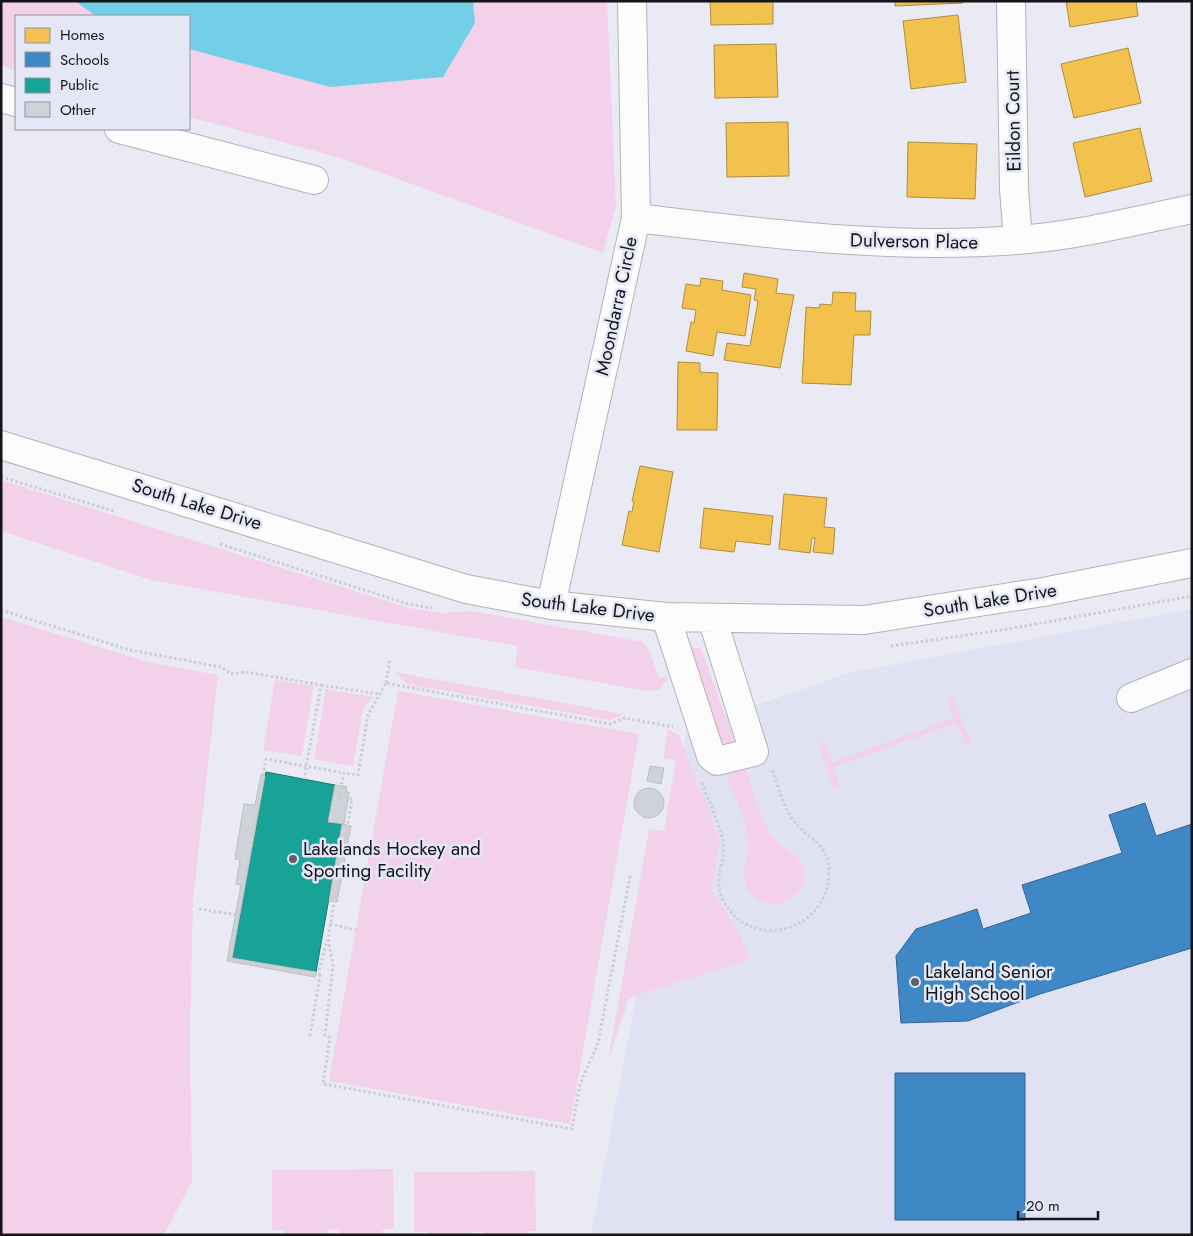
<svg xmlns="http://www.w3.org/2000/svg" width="1193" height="1236" font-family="Jost,sans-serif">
  <rect width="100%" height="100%" fill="#e9eaf3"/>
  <path fill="#e0e2f4" d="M 1192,609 L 1192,1235 L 591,1235 L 687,730 L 848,673 Z"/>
  <path fill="#f3d1eb" d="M 1,1 L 607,1 L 616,206 L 603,253 L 337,157 L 189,117 L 189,16 L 16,16 L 16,70 L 1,66 Z
    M 1,480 L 409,608 L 443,613 L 473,611 L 642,642 L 649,649 L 659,678 L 667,676 L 668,680 L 658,690 L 646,691 L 515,667 L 517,646 L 151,580 L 1,531 Z
    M 1,617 L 148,662 L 218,675 L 193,900 L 190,1036 L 192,1181 L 164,1235 L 1,1235 Z
    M 683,648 L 701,648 L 734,740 L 736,746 L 722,752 Z
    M 395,672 L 624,714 L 610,720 L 407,684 Z
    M 275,680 L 314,686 L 302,756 L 263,750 Z
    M 326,689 L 374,697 L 363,708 L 353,766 L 314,759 Z
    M 398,691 L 639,734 L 570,1124 L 329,1081 Z
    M 953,696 L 971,743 L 965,745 L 956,723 L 834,767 L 841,787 L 834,789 L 818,744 L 825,742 L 833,762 L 954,718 L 947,698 Z
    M 668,729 L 679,735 L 700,791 L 705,796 L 720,843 L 712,882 L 712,891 L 739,932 L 750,959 L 629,998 L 608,1061 L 649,829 L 664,831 L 676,760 L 663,758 Z
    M 746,769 C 753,790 758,815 771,834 C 783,852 816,858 801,888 C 789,910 755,910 746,886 C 740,870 750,856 748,841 C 746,819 734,796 726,775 Z
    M 393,1169 L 394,1229 L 383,1229 L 383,1235 L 339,1235 L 339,1229 L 327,1230 L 327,1235 L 283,1235 L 283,1230 L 272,1230 L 272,1170 Z
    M 535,1171 L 536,1231 L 527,1231 L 526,1235 L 483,1235 L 483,1232 L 472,1232 L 471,1235 L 427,1235 L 427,1232 L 414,1232 L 414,1172 Z"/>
  <path fill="#72cfe7" d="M 75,1 L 473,1 L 475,23 L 443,77 L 330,87 L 189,49 L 189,16 L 96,16 Z"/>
  <path fill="#f2c14e" stroke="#af8d3e" d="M 710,1 L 773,1 L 773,24 L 711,25 Z
    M 895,1 L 963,1 L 963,3 L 895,6 Z
    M 1066,1 L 1136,1 L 1138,16 L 1070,27 Z
    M 958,15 L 966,82 L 911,89 L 903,21 Z
    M 776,44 L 778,97 L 715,98 L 714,45 Z
    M 1128,48 L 1141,103 L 1074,118 L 1061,64 Z
    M 788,122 L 789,176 L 727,177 L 726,123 Z
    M 1140,128 L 1152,181 L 1085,197 L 1073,143 Z
    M 908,142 L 977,144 L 975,199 L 907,197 Z
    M 744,273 L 778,279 L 776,293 L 794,295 L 780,368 L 724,360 L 727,343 L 750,346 L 758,301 L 754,300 L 756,289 L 742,287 Z
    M 701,278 L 723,281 L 722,290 L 751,295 L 745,336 L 717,332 L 713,356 L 686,351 L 691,322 L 694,323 L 696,310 L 682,308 L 686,284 L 700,286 Z
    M 833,292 L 856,293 L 855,311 L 871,311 L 870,335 L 854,335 L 851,385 L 802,383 L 806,307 L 819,308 L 820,304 L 832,305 Z
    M 678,362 L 700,363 L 700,372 L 718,373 L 717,430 L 677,430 Z
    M 640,466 L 673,472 L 659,552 L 622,545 L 629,511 L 632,512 L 634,501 L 632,501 Z
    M 784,494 L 827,498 L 824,527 L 835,528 L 833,554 L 813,552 L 815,538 L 812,538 L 810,553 L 779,549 Z
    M 704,508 L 773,516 L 770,545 L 736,541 L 734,552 L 700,548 Z"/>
  <path fill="#3f88c5" stroke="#326692" d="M 1145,803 L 1156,836 L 1192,824 L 1192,948 L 1040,994 L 968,1021 L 901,1023 L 896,956 L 916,929 L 977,909 L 983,929 L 1031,913 L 1022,885 L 1122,853 L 1109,815 Z
    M 895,1073 L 1025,1073 L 1025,1220 L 895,1220 Z"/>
  <path fill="#17a398" stroke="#167872" d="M 266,772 L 335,785 L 328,822 L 342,824 L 316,972 L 232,958 Z"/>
  <path fill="#d0d2d9" stroke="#bcbfc5" d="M 650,766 L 664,768 L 661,784 L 647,781 Z
    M 261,775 L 265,776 L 232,958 L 316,972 L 315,977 L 227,961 L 241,885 L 236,884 L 240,860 L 235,859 L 244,804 L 255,805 Z
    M 335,785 L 347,787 L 346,792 L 349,792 L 344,824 L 328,822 Z
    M634 803a15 15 0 1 1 30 0a15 15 0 1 1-30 0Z
    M 342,824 L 351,826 L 337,902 L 329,901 Z"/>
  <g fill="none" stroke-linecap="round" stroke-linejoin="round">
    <g stroke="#b2b3ba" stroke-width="30">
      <path id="minor" d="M 1011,1 L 1014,189 L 1018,240
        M 1,98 L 16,102
        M 119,129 L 314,180
        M 636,218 C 762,233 889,250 1017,240 C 1076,236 1134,221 1192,209
        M 1,445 L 466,589 L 551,605 L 666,617 L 864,620 L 1043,592 L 1192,563
        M 551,605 L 636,218 L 632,1
        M 666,617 L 711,756 L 717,761 L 754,752 L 712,618
        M 1131,698 L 1192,673"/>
    </g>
    <path stroke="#ceced0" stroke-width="3" stroke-dasharray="2.5 2.5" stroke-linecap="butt" d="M 1,477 L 114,511
      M 220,544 L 408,604 L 432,608
      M 1,610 L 130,650 L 221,667 L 231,674 L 246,672 L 321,685 L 304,779
      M 891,646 L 1002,630 L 1192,596
      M 386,683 L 390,659
      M 321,685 L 378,694
      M 702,783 C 709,802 718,821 723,840 C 727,860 712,877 723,900 C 749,953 828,932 829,873 C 830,844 807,839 792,819 C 783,805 778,786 772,770
      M 343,848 L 369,854
      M 630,876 L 598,1043 L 580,1084 L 572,1129 L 323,1084 L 330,1038 L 325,1035 L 333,966 L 328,938 L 352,799 L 339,796 L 344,773 L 358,775 L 368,715 L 386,683 L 610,724 L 625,718 L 673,727
      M 199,909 L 238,915
      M 330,924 L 356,930
      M 320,975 L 319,971 L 327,940
      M 310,1036 L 320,975 L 230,959 L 266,759 L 344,773"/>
    <use href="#minor" stroke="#fcfcfd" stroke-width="28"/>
  </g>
  <g fill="#5f6066" stroke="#e5e7f7" stroke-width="2">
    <circle cx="293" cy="859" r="5"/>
    <circle cx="915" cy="982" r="5"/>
  </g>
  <g text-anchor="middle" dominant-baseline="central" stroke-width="5" stroke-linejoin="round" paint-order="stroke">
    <g font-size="19" fill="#14151a" stroke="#e5e7f7">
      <text transform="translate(1013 121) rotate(-91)">Eildon Court</text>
      <text transform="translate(914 241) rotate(1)">Dulverson Place</text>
      <text transform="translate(616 306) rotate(-78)">Moondarra Circle</text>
      <text transform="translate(197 504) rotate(17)">South Lake Drive</text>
      <text transform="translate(990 600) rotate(-9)">South Lake Drive</text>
      <text transform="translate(588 607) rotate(7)">South Lake Drive</text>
    </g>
    <g font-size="19" fill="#14151a" stroke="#e5e7f7" text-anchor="start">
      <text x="303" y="848">Lakelands Hockey and<tspan x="303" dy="22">Sporting Facility</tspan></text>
      <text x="925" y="971">Lakeland Senior<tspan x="925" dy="22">High School</tspan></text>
    </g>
  </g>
  <rect width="1193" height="1236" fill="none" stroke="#14151a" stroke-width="5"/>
  <rect x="15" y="15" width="175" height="115" fill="#e5e7f7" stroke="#91939f"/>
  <rect x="25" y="28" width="25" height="15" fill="#f2c14e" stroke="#91939f"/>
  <text x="60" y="40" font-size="15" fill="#14151a">Homes</text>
  <rect x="25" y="52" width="25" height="15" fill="#3f88c5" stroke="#91939f"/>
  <text x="60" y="65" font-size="15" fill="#14151a">Schools</text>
  <rect x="25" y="78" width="25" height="15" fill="#17a398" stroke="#91939f"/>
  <text x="60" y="90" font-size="15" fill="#14151a">Public</text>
  <rect x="25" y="102" width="25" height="15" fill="#d0d2d9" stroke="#91939f"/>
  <text x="60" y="115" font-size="15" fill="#14151a">Other</text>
  <path d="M1018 1211v8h80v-8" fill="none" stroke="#14151a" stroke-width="2.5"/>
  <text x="1026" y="1211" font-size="15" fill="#14151a" stroke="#e5e7f7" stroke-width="4" paint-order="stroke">20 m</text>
</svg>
